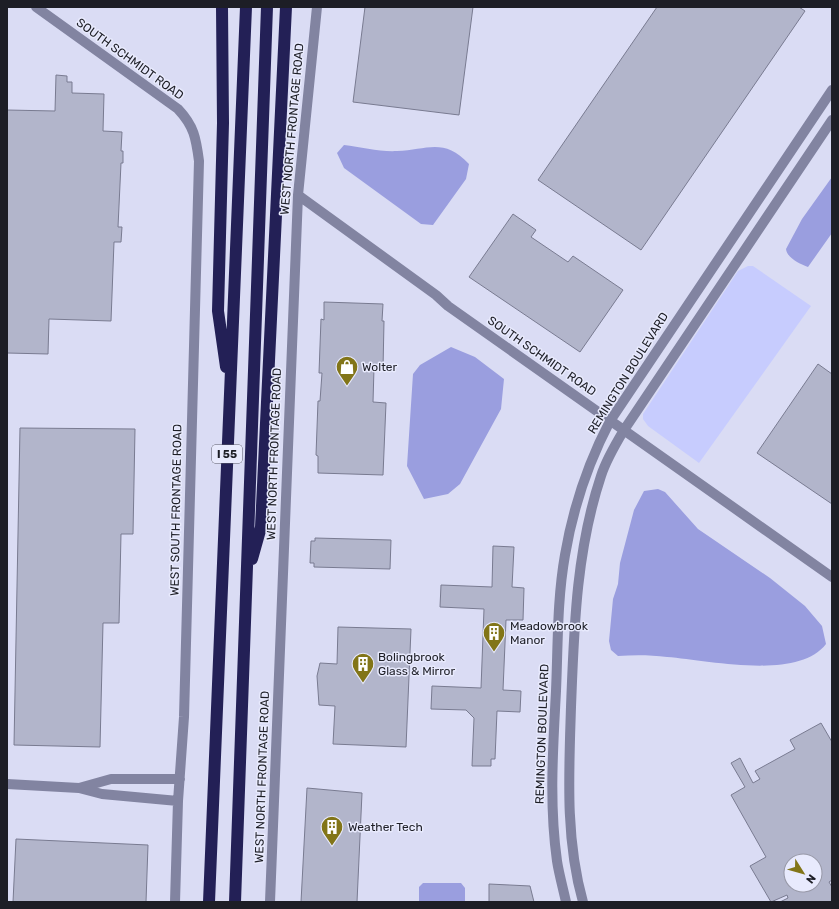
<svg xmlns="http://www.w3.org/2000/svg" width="839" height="909" font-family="Rubik,sans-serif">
  <rect width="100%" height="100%" fill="#dadcf4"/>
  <path fill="#c7ccfe" d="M 748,266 L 753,266 L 811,306 L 699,463 L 648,426 L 643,419 L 643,414 L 738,271 Z"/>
  <path fill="#9a9edf" d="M 344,145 C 361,147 380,152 397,151 C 427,150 444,137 469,164 L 466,179 L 433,225 L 421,224 L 344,168 L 337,153 Z
    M 832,177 L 832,233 L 808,267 C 800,264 787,258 786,249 L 802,219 Z
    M 451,347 L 475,357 L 504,379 L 501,409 L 460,484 L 448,494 L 424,499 L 407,466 L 413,374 L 420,365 Z
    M 658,489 L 665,492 L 698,529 L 770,578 L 805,606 L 822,626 L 826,644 C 798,681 708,660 667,657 C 651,655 634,655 618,656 L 611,650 L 609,641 L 613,599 L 618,584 L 620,563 L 634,510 L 644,491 Z
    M 423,883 L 461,883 L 465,888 L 465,902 L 419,902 L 419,887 Z"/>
  <path fill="#b2b5cb" stroke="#797b91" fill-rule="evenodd" d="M 365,7 L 473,7 L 459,115 L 353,102 Z
    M 657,7 L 799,7 L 805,11 L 641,250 L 538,180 Z
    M 56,75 L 67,76 L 67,82 L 72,82 L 72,93 L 104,94 L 103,131 L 122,132 L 121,151 L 123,151 L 123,163 L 121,163 L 118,227 L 122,227 L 121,242 L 114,242 L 111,321 L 49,319 L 48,354 L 7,353 L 7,110 L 55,111 Z
    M 513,214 L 536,230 L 531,237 L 568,262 L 573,256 L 623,290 L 580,352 L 469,277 Z
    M 324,302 L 383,304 L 382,321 L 384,321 L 383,369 L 374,368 L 373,402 L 386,403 L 383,475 L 318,473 L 318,456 L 316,455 L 318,401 L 320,401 L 322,373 L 319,373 L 321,319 L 324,320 Z
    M 818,364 L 832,374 L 832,504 L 757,453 Z
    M 20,428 L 135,429 L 133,534 L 121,534 L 119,623 L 103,623 L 100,747 L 14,745 Z
    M 315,538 L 391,540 L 390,569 L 314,567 L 314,563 L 310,563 L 311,541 L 315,541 Z
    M 493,546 L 514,547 L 512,587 L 524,588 L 523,620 L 506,620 L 503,690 L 521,691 L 520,712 L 497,711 L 495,759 L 491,759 L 491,766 L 472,766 L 474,718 L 466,710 L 431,709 L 432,686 L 481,688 L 484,609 L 440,607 L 441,585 L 492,587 Z
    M 338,627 L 411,629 L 406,747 L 333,744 L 335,706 L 319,705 L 317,676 L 320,663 L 337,664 Z
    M 821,723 L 832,742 L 832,880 L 829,882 L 832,887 L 832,902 L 780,902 L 788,898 L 787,895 L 771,902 L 750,866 L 766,857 L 731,795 L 745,787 L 731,763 L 740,758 L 753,783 L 760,779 L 755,771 L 795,749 L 790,740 ZM 791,861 L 815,861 L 815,885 L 791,885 Z
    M 307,788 L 362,793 L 357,902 L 301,902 Z
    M 16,839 L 148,845 L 146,902 L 13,902 Z
    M 489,884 L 530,886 L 534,902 L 489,902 Z"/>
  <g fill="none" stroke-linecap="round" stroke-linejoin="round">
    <path stroke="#8284a1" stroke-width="10" d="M 36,7 L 178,109 C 194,126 196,138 199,161 L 184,717 L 178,801 L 175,902
      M 298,195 L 436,295 L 448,306 L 832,577
      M 7,784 L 79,788 L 102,794 L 178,801
      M 79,788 L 111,779 L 180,779
      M 270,902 L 298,195 L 317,7
      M 566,902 C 563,888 559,874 557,861 C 549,804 553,748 556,691 C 558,646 557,600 565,555 C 573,508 588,463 610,421 L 832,90
      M 583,902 C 565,838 569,772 571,707 C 574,629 576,551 601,476 C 606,460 615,445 624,430 L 832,120"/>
    <path stroke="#232056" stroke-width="12" d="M 222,7 L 223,123 L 218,311 L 226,367
      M 252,559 L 261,527 L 286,7
      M 209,902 L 246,7
      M 235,902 L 267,7"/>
  </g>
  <defs>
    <g id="shop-pin" transform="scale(1.15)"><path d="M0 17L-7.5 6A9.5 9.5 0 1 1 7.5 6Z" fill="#827518" stroke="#e8eafd"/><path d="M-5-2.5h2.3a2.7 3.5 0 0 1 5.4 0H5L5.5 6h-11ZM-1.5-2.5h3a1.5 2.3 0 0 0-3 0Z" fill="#fff"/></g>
    <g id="building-pin" transform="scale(1.15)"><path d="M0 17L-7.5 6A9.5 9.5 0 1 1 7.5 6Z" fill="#827518" stroke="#e8eafd"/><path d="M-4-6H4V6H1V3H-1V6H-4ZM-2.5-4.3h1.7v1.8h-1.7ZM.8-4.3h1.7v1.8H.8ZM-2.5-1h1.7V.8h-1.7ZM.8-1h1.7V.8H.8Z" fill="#fff"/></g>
  </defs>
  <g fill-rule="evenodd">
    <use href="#shop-pin" x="347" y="367"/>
    <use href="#building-pin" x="494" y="633"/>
    <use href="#building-pin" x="363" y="664"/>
    <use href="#building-pin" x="332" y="827"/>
  </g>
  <g text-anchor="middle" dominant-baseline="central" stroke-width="3" stroke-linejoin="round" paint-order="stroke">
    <rect fill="#e8eafd" stroke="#5a5b66" stroke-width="1" x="212" y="445" width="30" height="18" rx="3"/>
    <g font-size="11" font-weight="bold" fill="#1d1e26">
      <text x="227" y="454">I 55</text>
    </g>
    <g font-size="12" fill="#1d1e26" stroke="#e8eafd">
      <text transform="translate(130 59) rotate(36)">SOUTH SCHMIDT ROAD</text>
      <text transform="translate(292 129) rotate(-85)">WEST NORTH FRONTAGE ROAD</text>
      <text transform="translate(542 356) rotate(35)">SOUTH SCHMIDT ROAD</text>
      <text transform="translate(628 373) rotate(-58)">REMINGTON BOULEVARD</text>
      <text transform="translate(274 454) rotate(-88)">WEST NORTH FRONTAGE ROAD</text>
      <text transform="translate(176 510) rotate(-89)">WEST SOUTH FRONTAGE ROAD</text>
      <text transform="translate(542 734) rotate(-88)">REMINGTON BOULEVARD</text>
      <text transform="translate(262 777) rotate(-88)">WEST NORTH FRONTAGE ROAD</text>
    </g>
    <g font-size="12" fill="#1d1e26" stroke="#e8eafd" text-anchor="start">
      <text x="362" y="367">Wolter</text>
      <text x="510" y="626">Meadowbrook<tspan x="510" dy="14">Manor</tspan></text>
      <text x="378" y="657">Bolingbrook<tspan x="378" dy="14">Glass &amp; Mirror</tspan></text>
      <text x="348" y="827">Weather Tech</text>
    </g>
  </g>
  <rect width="839" height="909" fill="none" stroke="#1d1e26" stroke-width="16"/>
  <g transform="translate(803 873) rotate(127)"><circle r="19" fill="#e8eafd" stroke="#9798a7"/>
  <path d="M0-3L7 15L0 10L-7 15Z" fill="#827518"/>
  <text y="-6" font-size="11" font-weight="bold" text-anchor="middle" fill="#1d1e26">N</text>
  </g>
</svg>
